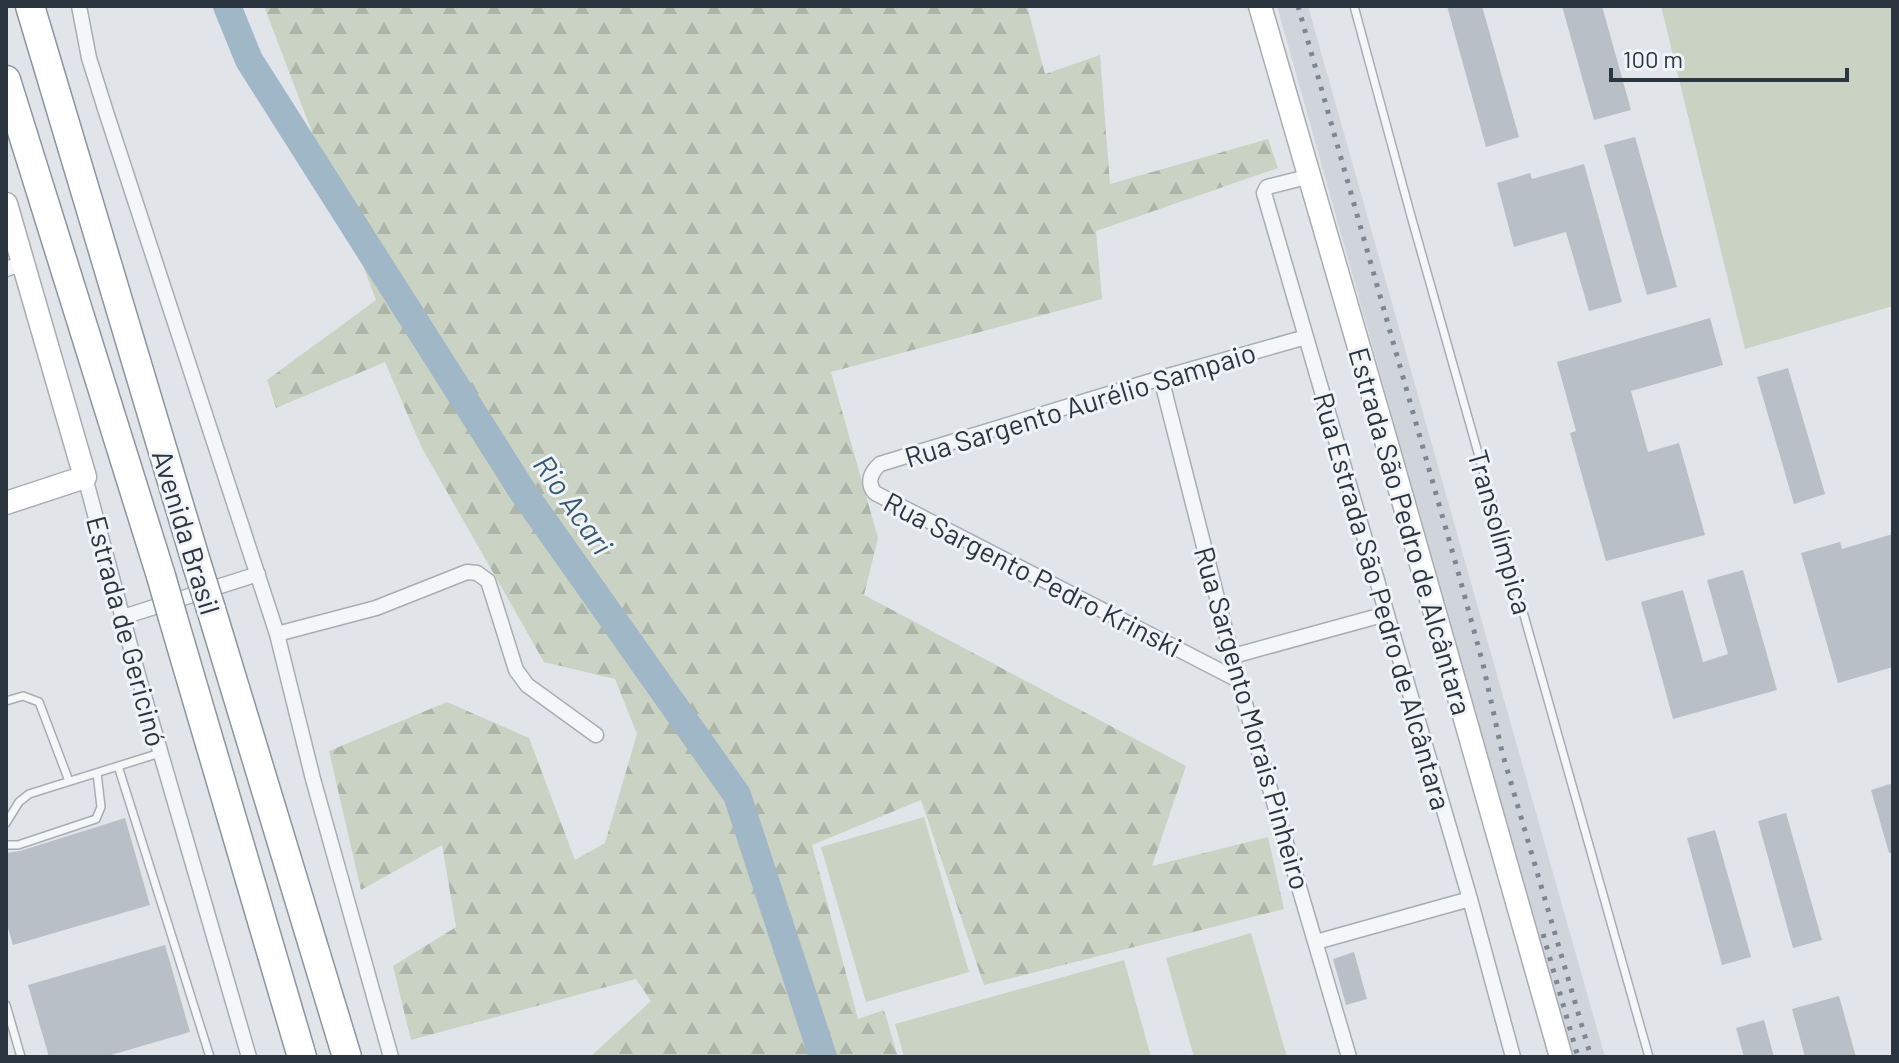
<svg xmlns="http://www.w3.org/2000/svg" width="1899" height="1063" font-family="Barlow,sans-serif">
  <defs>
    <pattern id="forest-firs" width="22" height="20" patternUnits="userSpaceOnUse" patternTransform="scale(2)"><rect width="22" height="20" fill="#c9d2c3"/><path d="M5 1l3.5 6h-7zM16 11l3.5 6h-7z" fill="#adb5a9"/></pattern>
  </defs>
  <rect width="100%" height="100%" fill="#e1e5e9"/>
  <path fill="#d0d5db" d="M 1277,6 L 1308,6 L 1605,1057 L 1572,1057 Z"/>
  <path fill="url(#forest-firs)" d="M 264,6 L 1027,6 L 1045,74 L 1100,55 L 1110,184 L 1268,139 L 1278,168 L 1096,231 L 1102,299 L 831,372 L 878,538 L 864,595 L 1186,766 L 1152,866 L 1268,837 L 1284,909 L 984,985 L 921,800 L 812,845 L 858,1019 L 884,1010 L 898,1057 L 590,1057 L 651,1001 L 636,979 L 411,1040 L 393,966 L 456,927 L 442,845 L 361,890 L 329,751 L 447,702 L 529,738 L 575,860 L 605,843 L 637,734 L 615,679 L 544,662 L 422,448 L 385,362 L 276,408 L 267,380 L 376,300 Z"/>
  <path fill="#c9d2c3" d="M 1661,6 L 1893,6 L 1893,306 L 1745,349 Z
    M 924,817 L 969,972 L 866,1002 L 821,847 Z
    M 1251,933 L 1287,1057 L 1194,1057 L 1166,958 Z
    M 1124,960 L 1151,1057 L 904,1057 L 895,1024 Z"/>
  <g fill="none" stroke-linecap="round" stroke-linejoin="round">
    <path stroke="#9fb7c7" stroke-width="28" d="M 227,6 L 249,60 L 523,492 L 737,795 L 823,1057"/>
  </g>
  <path fill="#b9bfc6" d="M 1447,6 L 1482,6 L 1519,137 L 1486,147 Z
    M 1562,6 L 1602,6 L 1631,110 L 1594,120 Z
    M 1635,137 L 1677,287 L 1647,295 L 1604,145 Z
    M 1584,164 L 1622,302 L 1589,311 L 1566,232 L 1514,247 L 1497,183 L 1530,173 L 1532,179 Z
    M 1710,318 L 1723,365 L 1631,391 L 1648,452 L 1679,443 L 1705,535 L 1606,561 L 1570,433 L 1576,431 L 1557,362 Z
    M 1788,368 L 1825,494 L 1794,504 L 1757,377 Z
    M 1893,534 L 1893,667 L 1838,683 L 1801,553 L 1840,542 L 1842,549 Z
    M 1743,570 L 1777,690 L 1673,719 L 1641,602 L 1683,590 L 1703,662 L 1728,654 L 1707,580 Z
    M 1893,783 L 1893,852 L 1889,853 L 1871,790 Z
    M 1786,813 L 1822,940 L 1793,948 L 1758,821 Z
    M 125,818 L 150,905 L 13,945 L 6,921 L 6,853 L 20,851 Z
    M 1715,830 L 1751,957 L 1722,965 L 1687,838 Z
    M 165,945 L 190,1032 L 104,1057 L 49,1057 L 28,985 Z
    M 1354,952 L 1367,999 L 1346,1005 L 1333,959 Z
    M 1839,996 L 1856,1057 L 1805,1057 L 1792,1009 Z
    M 1764,1020 L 1774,1057 L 1744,1057 L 1736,1028 Z"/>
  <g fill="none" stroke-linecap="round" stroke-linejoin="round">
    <g stroke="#a7adb3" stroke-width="10">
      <path id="lane" d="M 1354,6 L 1411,216 L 1649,1057
        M 6,701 L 23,696 L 39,702 L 69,781
        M 118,766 L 210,1057
        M 6,823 L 19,802 L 29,794 L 160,753
        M 6,845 L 18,845 L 96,819 L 101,807 L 97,773
        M 6,1005 L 21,1057"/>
    </g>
    <g stroke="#a7adb3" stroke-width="17">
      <path id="street" d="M 79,6 L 89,58 L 107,115 L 277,634 L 313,779 L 391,1057
        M 1307,177 L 1267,187 L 1264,193 L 1470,899 L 1513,1057
        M 6,269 L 24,263
        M 1161,378 L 1238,680 L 1349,1057
        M 85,477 L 138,675 L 249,1057
        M 123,617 L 258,574
        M 277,634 L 376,608 L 467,572 L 477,573 L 488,581 L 516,670 L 527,685 L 596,735
        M 1233,656 L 1386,614
        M 1238,680 L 875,493 C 866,483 871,472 880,464 L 1161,378 L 1306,337
        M 1316,942 L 1470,899"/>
    </g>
    <g stroke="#a7adb3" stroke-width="25">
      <path id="secondary" d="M 1260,6 L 1387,444 L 1561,1057
        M 6,204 L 85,477 L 6,503"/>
    </g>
    <g stroke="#8a959f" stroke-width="31">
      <path id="highway" d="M 30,6 L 197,565
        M 6,80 L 161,576
        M 211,609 L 347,1057
        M 173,618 L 302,1057"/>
    </g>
    <use href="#lane" stroke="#f4f6f8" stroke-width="7"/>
    <use href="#street" stroke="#f4f6f8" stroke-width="14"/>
    <use href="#secondary" stroke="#fff" stroke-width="22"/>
    <use href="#highway" stroke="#fff" stroke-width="28"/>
    <path stroke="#7c8792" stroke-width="5" stroke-dasharray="4 8" stroke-linecap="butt" d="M 1298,6 L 1457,568 L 1483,664 L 1502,752 L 1591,1057
      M 1543,934 L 1578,1057"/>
    <g stroke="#8a959f" stroke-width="31" stroke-linecap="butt">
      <path id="highway-bridge" d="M 197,565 L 211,609
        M 161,576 L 173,618"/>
    </g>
    <use href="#highway-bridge" stroke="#fff" stroke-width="28"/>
  </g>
  <g text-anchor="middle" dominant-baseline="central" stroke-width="6" stroke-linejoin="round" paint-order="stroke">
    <g font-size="28" fill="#2b3540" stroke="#f1f4f7">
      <text transform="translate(1080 404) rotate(-17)">Rua Sargento Aurélio Sampaio</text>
      <text transform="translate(1411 531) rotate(74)">Estrada São Pedro de Alcântara</text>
      <text transform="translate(187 532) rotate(73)">Avenida Brasil</text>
      <text transform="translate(1501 532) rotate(74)">Transolímpica</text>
      <text transform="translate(1033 574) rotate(27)">Rua Sargento Pedro Krinski</text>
      <text transform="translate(1383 601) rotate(74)">Rua Estrada São Pedro de Alcântara</text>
      <text transform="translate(127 631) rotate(75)">Estrada de Gericinó</text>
      <text transform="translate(1253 718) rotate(74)">Rua Sargento Morais Pinheiro</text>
    </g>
    <g font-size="30" font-style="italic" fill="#375971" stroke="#f1f4f7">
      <text transform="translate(574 504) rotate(55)">Rio Acari</text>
    </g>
  </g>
  <rect width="1899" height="1063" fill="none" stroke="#2b3540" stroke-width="16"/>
  <path d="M1611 68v12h236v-12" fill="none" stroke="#2b3540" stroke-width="4"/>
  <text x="1623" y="68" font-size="24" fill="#2b3540" stroke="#f1f4f7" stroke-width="6" paint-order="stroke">100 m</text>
</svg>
